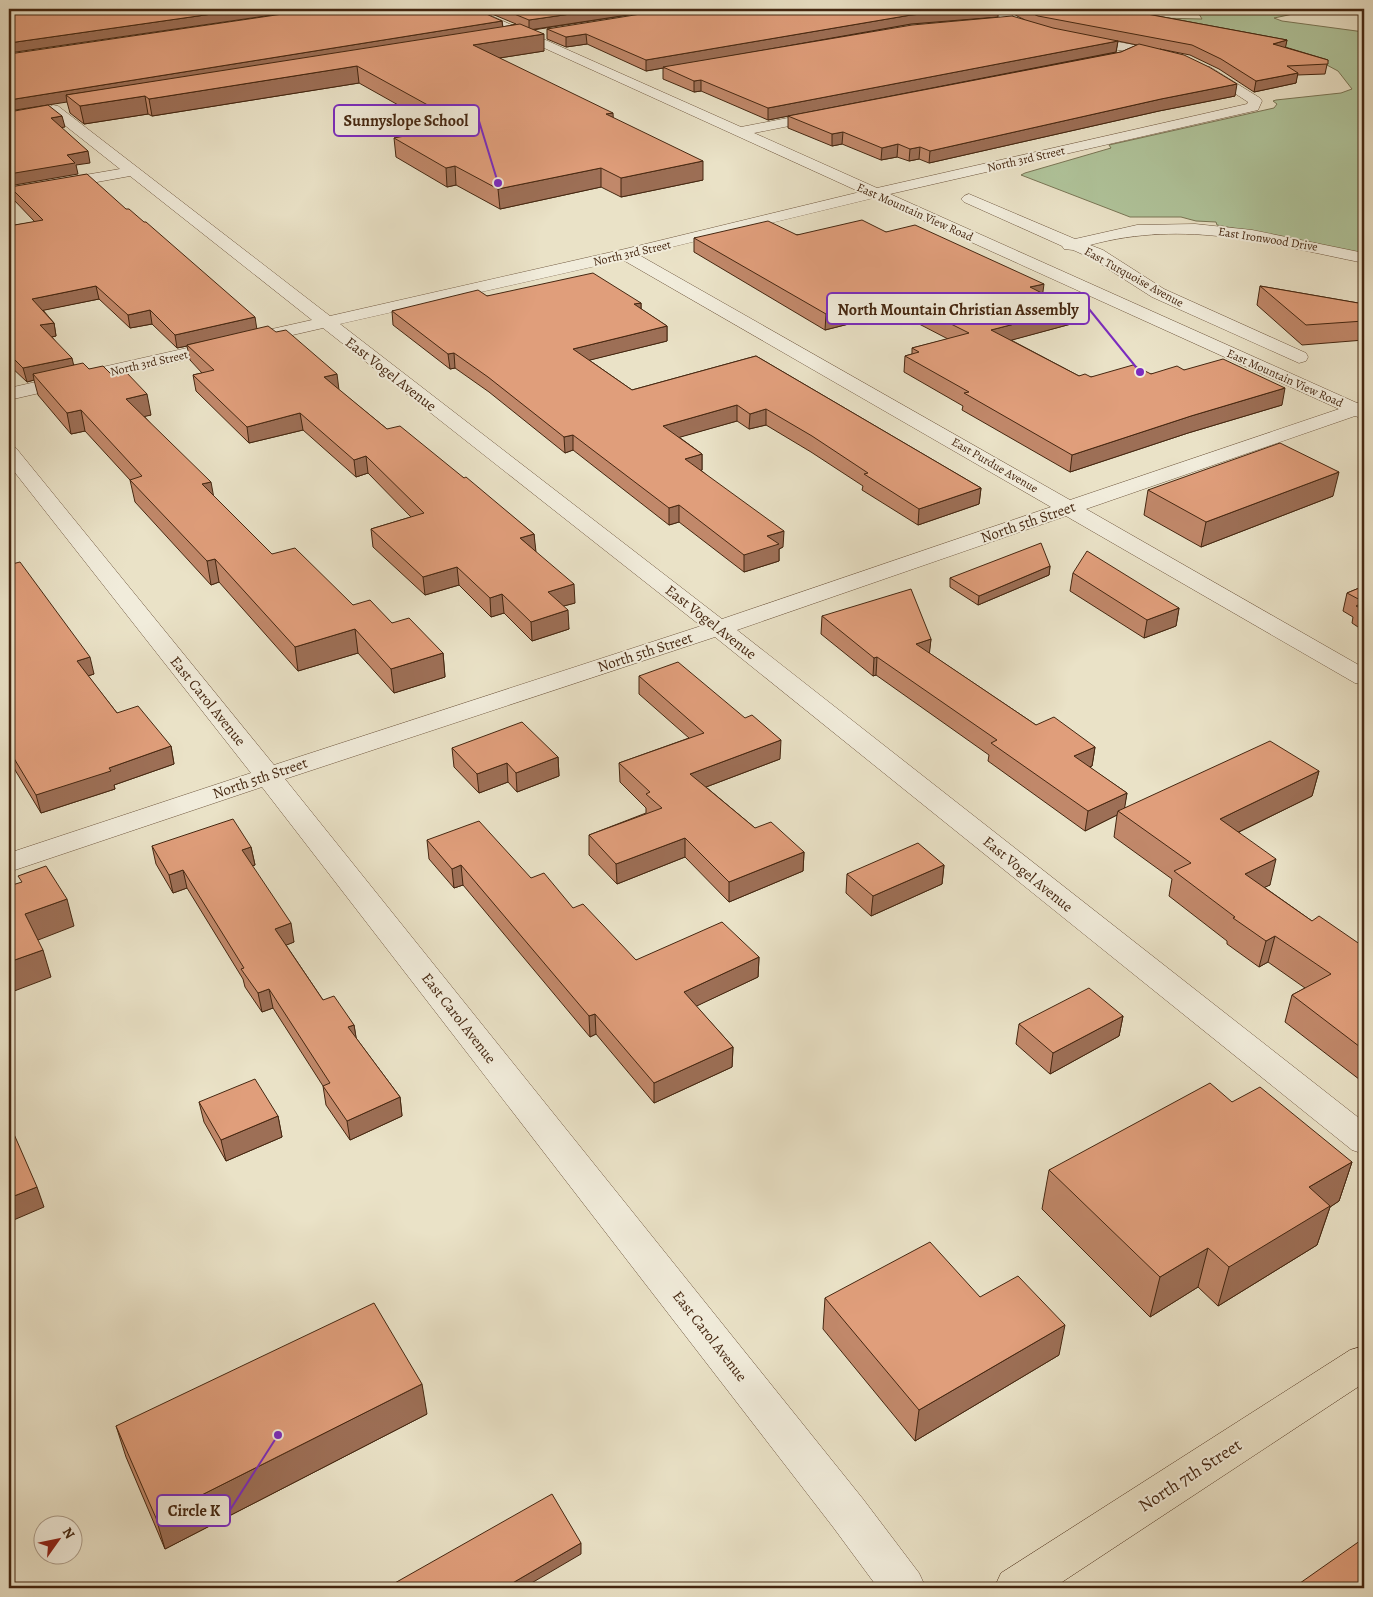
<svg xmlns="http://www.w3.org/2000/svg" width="1373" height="1597" font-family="Alegreya,serif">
  <rect width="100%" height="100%" fill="#eae2c7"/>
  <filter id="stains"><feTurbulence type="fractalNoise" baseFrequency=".004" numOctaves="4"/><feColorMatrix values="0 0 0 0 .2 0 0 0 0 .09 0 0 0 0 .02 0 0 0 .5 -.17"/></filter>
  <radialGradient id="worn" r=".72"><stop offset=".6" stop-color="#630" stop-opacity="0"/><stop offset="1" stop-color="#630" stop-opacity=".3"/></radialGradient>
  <path fill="#b0c49b" stroke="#7a7656" d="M 1077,9 L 1139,9 L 1158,18 L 1202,19 L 1196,9 L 1191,9 L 1317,9 L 1274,18 L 1282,21 L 1364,32 L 1364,254 L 1217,225 L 1216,222 L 1196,221 L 1181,217 L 1130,217 L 1021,175 L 1025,173 L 1111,148 L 1109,145 L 1274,108 L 1277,104 L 1273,101 L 1276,100 L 1341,93 L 1352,89 L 1338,71 L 1325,64 Z"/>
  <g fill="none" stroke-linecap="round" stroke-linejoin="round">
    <g stroke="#6e563e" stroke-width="1">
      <path id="minor" d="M 461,9 L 476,9 L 741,127 L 824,111 L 829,112 L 831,115 L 829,118 L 754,133 L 877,188 L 1247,104 L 1248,102 L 1199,70 L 1205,66 L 1210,67 L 1260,98 L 1262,101 L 1258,110 L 890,194 L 1357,403 L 1364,401 L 1364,419 L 1355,416 L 1086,509 L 1364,668 L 1364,685 L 1355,683 L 1066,516 L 737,630 L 1364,1122 L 1364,1154 L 1352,1150 L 715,637 L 285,779 L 863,1499 L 919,1573 L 926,1588 L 878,1588 L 833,1527 L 262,787 L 9,872 L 9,853 L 251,773 L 9,465 L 9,446 L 16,448 L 274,765 L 701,626 L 323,328 L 9,400 L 9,388 L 312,320 L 130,176 L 9,198 L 9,188 L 120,169 L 48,112 L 46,109 L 53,105 L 58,106 L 330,316 L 625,249 L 860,192 L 463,11 ZM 874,198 L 1339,409 L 1070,500 L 639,255 ZM 623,260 L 1051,507 L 722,619 L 340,324 Z
        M 992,9 L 1005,9 L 1015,18 L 1044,28 L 1046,31 L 1040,35 L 1007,24 Z
        M 1079,35 L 1168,51 L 1174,55 L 1168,59 L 1075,42 L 1073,39 Z
        M 969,194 L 1075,239 L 1137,225 L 1195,224 L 1252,230 L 1364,253 L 1364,263 C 1270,244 1186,219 1090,245 L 1103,250 L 1164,289 L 1306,353 L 1308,357 L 1306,361 L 1299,363 L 1152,297 L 1091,258 L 1073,250 L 1064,249 L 1062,246 L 964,202 L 961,199 L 964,196 Z"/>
    </g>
    <g stroke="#452711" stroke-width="1">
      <path id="major" d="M 1364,1346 L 1364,1383 L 1053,1588 L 994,1588 L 1001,1573 L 1350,1350 Z"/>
    </g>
    <use href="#minor" fill="#f1ecdb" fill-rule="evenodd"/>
    <use href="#major" fill="#eae2c7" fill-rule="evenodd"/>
  </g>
  <path fill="#c1886a" stroke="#452711" d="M 480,9 L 667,9 L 533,30 L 544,51 L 499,58 L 613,118 L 703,180 L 621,197 L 601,187 L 500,209 L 456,185 L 447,187 L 396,157 L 394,138 L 441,129 L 359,83 L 152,116 L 148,114 L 84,124 L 70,113 L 67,102 L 9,54 L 502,21 L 503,27 L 516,24 Z
    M 1007,9 L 1120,9 L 1287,40 L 1285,47 L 1328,60 L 1325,74 L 1297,75 L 1296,83 L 1254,92 L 1219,69 L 1190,55 L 1160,49 L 1235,96 L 1159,111 L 929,163 L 919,159 L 909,161 L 897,157 L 881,160 L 842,144 L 832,146 L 788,128 L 788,116 L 1121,52 L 1137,45 L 1118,41 L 1116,52 L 768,120 L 701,91 L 694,92 L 663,79 L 663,68 L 646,71 L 587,44 L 566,47 L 547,39 L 547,29 L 998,17 L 911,24 L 743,54 L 1025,20 L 1017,16 Z
    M 1354,9 L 1364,9 L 1363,11 Z
    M 10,187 L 257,329 L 339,390 L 387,429 L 464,478 L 534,534 L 535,551 L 575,603 L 563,606 L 569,629 L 532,641 L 504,613 L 491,617 L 459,585 L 425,595 L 373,547 L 371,529 L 411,517 L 368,473 L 356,477 L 303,430 L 249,443 L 196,391 L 193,375 L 202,373 L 190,360 L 187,346 L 177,348 L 152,324 L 130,328 L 99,299 L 43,310 L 54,323 L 56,336 L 52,337 L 74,365 L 89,369 L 151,415 L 144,416 L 213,495 L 272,554 L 353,605 L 392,623 L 443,653 L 445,677 L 394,693 L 358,653 L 298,671 L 219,582 L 211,585 L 135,502 L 130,480 L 85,431 L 71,434 L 38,395 L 34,380 L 27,382 L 9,365 L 9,226 L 35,222 L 13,199 Z
    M 886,232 L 1043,293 L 1071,324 L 1011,340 L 1079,376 L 1091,377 L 1151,374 L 1184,370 L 1282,405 L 1188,433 L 1070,472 L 962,410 L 963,406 L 904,372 L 905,356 L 912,354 L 912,348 L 948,339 L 896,312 L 825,330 L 694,252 L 694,238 Z
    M 1260,286 L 1364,304 L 1364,340 L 1302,345 L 1257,305 Z
    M 487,296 L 641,303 L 641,309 L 667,326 L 667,341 L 589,360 L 632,390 L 756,356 L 981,488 L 979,504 L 918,525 L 862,490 L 863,486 L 811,452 L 766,425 L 749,429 L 737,421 L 679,437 L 702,454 L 702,470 L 701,470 L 783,547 L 779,549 L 779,561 L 744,572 L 679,522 L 669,525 L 573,450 L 565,453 L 489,392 L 455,368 L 450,369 L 393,325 L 392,311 Z
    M 1148,490 L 1333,496 L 1201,547 L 1144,515 Z
    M 9,559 L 94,674 L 88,676 L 117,713 L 171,746 L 174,764 L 114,785 L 115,789 L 41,813 L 9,760 Z
    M 1050,566 L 1049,575 L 978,605 L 950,587 L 950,578 Z
    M 1073,573 L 1179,608 L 1176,626 L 1144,638 L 1070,591 Z
    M 1364,586 L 1364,631 L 1352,623 L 1353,617 L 1343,611 L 1347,593 Z
    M 822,616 L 931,639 L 929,653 L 1036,725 L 1095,747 L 1092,766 L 1089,767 L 1127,793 L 1124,808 L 1319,771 L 1312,796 L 1239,832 L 1270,885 L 1264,887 L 1312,921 L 1364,947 L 1364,1083 L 1285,1022 L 1292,995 L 1305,988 L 1268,962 L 1259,967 L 1227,944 L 1227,941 L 1169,896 L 1172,879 L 1114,837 L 1117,815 L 1085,831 L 988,761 L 989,755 L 876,675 L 873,676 L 821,634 Z
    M 639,676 L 780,759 L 706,787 L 755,828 L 804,852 L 803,871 L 729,902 L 685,857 L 617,884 L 589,855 L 589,835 L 646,813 L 646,808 L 620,782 L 619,763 L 689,738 L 639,694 Z
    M 452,748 L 558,757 L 559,776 L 517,792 L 508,782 L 479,793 L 454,767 Z
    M 427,840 L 531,878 L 573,908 L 636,960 L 759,957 L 758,977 L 696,1006 L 733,1047 L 732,1067 L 654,1103 L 596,1034 L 590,1037 L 463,885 L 454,888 L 429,859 Z
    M 152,846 L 251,847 L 255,865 L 252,866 L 294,942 L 286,945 L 323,1000 L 354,1025 L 356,1038 L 400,1097 L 402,1116 L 350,1140 L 326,1105 L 323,1086 L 273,1008 L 262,1012 L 245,987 L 243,979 L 187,888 L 173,893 L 156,864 Z
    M 944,865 L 942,884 L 871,916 L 846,893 L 847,874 Z
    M 1123,1016 L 1119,1036 L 1050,1074 L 1016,1044 L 1019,1024 Z
    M 199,1102 L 278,1116 L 282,1137 L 226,1161 L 204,1122 Z
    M 1232,1102 L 1352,1162 L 1339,1201 L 1330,1207 L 1317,1245 L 1218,1306 L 1198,1287 L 1150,1317 L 1042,1209 L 1049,1170 Z
    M 980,1297 L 1059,1355 L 915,1441 L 823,1329 L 825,1298 Z
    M 427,1414 L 165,1549 L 126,1457 L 116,1426 Z"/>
  <path fill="#9d6f56" stroke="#452711" d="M 247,9 L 314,9 L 9,53 L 9,43 Z
    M 605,9 L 667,9 L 529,30 L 529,20 Z
    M 978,9 L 998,9 L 998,17 L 911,24 L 646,71 L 646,60 L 911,15 Z
    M 502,21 L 503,31 L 66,95 L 67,102 L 9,111 L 9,100 Z
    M 544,34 L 544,51 L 474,62 L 473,45 Z
    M 586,34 L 587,44 L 566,47 L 566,37 Z
    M 1287,40 L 1285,50 L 1273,44 Z
    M 1118,41 L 1116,52 L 768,120 L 768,108 Z
    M 357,66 L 359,83 L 152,116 L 149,99 Z
    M 1298,73 L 1296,83 L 1254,92 L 1256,81 Z
    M 701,80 L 701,91 L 694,92 L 694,81 Z
    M 1237,84 L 1235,96 L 1159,111 L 929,163 L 930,151 L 1161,99 Z
    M 145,96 L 148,114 L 84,124 L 80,106 Z
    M 613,113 L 614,131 L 606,114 Z
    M 62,116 L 65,127 L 53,129 L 51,118 Z
    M 843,132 L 842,144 L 832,146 L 832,134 Z
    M 898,144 L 897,157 L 881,160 L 882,148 Z
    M 920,147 L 919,159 L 909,161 L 910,149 Z
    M 88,151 L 90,163 L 76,165 L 78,174 L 9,186 L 9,174 L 67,155 Z
    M 703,161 L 703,180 L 621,197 L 621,178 Z
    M 455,166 L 456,185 L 447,187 L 446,168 Z
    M 601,168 L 601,187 L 500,209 L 498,189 Z
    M 1044,284 L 1042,299 L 1030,287 Z
    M 96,286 L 99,299 L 35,312 L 32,299 Z
    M 897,297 L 896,312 L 825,330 L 826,314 Z
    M 641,303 L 641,317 L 634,304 Z
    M 1073,309 L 1071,324 L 990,346 L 991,330 Z
    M 150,310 L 152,324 L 130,328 L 128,315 Z
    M 255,317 L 257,330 L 187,345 L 187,346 L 177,348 L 175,335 Z
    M 54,323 L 56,336 L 43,339 L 40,325 Z
    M 667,326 L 667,341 L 574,364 L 573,349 Z
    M 454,353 L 455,368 L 450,369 L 448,354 Z
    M 72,358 L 75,371 L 33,374 L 34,380 L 27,382 L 23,368 Z
    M 337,374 L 339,390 L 324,377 Z
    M 1285,388 L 1282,405 L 1188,433 L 1070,472 L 1072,455 L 1191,416 Z
    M 147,394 L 151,415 L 130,420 L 126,399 Z
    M 737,405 L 737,421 L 663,442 L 663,426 Z
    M 766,409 L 766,425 L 749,429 L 750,414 Z
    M 81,410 L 85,431 L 71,434 L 67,413 Z
    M 300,413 L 303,430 L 249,443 L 247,427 Z
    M 573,435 L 573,450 L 565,453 L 564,437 Z
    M 702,454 L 702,470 L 685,475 L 685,459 Z
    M 366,456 L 368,473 L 356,477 L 354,460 Z
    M 1339,472 L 1333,496 L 1201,547 L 1206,522 Z
    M 211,482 L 215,504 L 202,484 Z
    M 981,488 L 979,504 L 918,525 L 919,509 Z
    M 679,505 L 679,522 L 669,525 L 669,508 Z
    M 784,531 L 783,547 L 779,549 L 779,561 L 744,572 L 744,555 L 767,536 Z
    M 534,534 L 536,552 L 520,538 Z
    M 215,559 L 219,582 L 211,585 L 207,561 Z
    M 1050,566 L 1049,575 L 978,605 L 979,596 Z
    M 457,567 L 459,585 L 425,595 L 423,577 Z
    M 574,584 L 575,603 L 549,610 L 548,592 Z
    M 502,594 L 504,613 L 491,617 L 490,598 Z
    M 1179,608 L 1176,626 L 1144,638 L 1147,620 Z
    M 568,610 L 569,629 L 532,641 L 531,622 Z
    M 355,629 L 358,653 L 298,671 L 295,647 Z
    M 931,639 L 929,657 L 916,644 Z
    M 443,653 L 445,677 L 394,693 L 391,669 Z
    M 90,657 L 94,674 L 81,678 L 77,661 Z
    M 877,657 L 876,675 L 873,676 L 874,658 Z
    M 781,740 L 780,759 L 690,793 L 690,774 Z
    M 171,746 L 174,764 L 114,785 L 115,789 L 41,813 L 36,795 L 109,768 Z
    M 1095,747 L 1092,766 L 1071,775 L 1074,756 Z
    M 558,757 L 559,776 L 517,792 L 516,773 Z
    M 507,763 L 508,782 L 479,793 L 477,774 Z
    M 1319,771 L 1312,796 L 1214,844 L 1220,819 Z
    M 1127,793 L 1124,812 L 1118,811 L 1117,815 L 1085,831 L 1088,811 Z
    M 685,838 L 685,857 L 617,884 L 616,864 Z
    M 251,847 L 255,865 L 245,868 L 242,850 Z
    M 804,852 L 803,871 L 729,902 L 729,882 Z
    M 1276,859 L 1270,885 L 1238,899 L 1245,874 Z
    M 461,865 L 463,885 L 454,888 L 452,869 Z
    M 944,865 L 942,884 L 871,916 L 873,896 Z
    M 183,870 L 187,888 L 173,893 L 169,875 Z
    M 67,899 L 74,926 L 33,942 L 25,914 Z
    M 291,923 L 294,942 L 279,948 L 275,929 Z
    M 1275,936 L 1268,962 L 1259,967 L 1266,941 Z
    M 43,950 L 51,977 L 9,993 L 9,962 Z
    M 759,957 L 758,977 L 684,1012 L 684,992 Z
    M 269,989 L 273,1008 L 262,1012 L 258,993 Z
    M 595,1014 L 596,1034 L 590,1037 L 589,1016 Z
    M 1123,1016 L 1119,1036 L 1050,1074 L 1053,1053 Z
    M 354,1025 L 357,1043 L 348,1027 Z
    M 733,1047 L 732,1067 L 654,1103 L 654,1083 Z
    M 400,1097 L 402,1116 L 350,1140 L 347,1121 Z
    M 278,1116 L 282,1137 L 226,1161 L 221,1140 Z
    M 1352,1162 L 1339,1201 L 1330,1207 L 1317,1245 L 1218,1306 L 1229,1267 L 1309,1187 Z
    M 37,1187 L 44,1207 L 9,1222 L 9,1198 Z
    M 1208,1248 L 1198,1287 L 1150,1317 L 1160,1277 Z
    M 1065,1325 L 1059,1355 L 915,1441 L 919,1410 Z
    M 422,1384 L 427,1414 L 165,1549 L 156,1518 Z
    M 581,1543 L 581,1554 L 523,1588 L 504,1588 Z"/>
  <path fill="#e09e7b" stroke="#452711" d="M 9,9 L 247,9 L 9,43 Z
    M 317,9 L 475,9 L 502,21 L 9,100 L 9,54 Z
    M 502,9 L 605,9 L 529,20 Z
    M 672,9 L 978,9 L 911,15 L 646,60 L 586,34 L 566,37 L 547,29 Z
    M 1022,9 L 1120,9 L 1287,40 L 1273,44 L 1328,60 L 1328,64 L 1287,66 L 1298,73 L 1256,81 L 1221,59 L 1192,45 L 1038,16 Z
    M 1012,16 L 1053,28 L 1118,41 L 768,108 L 701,80 L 694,81 L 663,67 L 912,25 Z
    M 520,24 L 544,34 L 473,45 L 613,113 L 606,114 L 703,161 L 621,178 L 601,168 L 498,189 L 455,166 L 446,168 L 394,138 L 464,125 L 357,66 L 149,99 L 145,96 L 80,106 L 66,95 Z
    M 1139,44 L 1184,55 L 1209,67 L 1237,84 L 1161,99 L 930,151 L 920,147 L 910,149 L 898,144 L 882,148 L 843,132 L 832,134 L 788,116 L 1121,52 Z
    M 48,105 L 62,116 L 51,118 L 88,151 L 67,155 L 75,163 L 9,174 L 9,112 Z
    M 87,174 L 126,209 L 129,209 L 144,222 L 146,222 L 255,317 L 175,335 L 150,310 L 128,315 L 96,286 L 32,299 L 54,323 L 40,325 L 72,358 L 23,368 L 9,354 L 9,226 L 43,220 L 10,187 Z
    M 862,220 L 886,232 L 915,225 L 1044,284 L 1030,287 L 1073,309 L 991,330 L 1079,376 L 1085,374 L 1091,377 L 1133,365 L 1151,374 L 1177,366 L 1184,370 L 1223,359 L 1285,388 L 1191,416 L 1072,455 L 964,393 L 969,392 L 905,356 L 919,352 L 912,348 L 969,333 L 897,297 L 826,314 L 694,238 L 768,221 L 797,235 Z
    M 593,273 L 641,303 L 634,304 L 667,326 L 573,349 L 632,390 L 756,356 L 981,488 L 919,509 L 864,474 L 868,473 L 812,436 L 766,409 L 750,414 L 737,405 L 663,426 L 702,454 L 685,459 L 784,531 L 767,536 L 779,544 L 744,555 L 679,505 L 669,508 L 573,435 L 564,437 L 488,377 L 454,353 L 448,354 L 392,311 L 478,290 L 487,296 Z
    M 1260,286 L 1364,304 L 1364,321 L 1306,325 Z
    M 268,326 L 276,332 L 286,330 L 337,374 L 324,377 L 387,429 L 400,426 L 464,478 L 466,477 L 534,534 L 520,538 L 574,584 L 548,592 L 568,610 L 531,622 L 502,594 L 490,598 L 457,567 L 423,577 L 371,529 L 424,513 L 366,456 L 354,460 L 300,413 L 247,427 L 193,375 L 214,370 L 187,345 Z
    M 83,363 L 89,369 L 103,366 L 111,374 L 125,371 L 147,394 L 126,399 L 211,482 L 202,484 L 272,554 L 295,548 L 353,605 L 370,600 L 392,623 L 409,618 L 443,653 L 391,669 L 355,629 L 295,647 L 215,559 L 207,561 L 130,480 L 142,476 L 81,410 L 67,413 L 33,374 Z
    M 1280,443 L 1339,472 L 1206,522 L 1148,490 Z
    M 1041,543 L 1050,566 L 979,596 L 950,578 Z
    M 1087,551 L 1179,608 L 1147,620 L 1073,573 Z
    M 9,559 L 12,564 L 20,562 L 90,657 L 77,661 L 117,713 L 138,706 L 171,746 L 109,768 L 111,771 L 36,795 L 9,750 Z
    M 1364,586 L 1364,602 L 1347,593 Z
    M 911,589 L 931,639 L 916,644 L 1036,725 L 1054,717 L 1095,747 L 1074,756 L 1127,793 L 1088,811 L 991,743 L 997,740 L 877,657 L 874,658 L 822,616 Z
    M 1364,602 L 1364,610 L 1356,606 Z
    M 678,662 L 745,718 L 752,715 L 781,740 L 690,774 L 755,828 L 771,822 L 804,852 L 729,882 L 685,838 L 616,864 L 589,835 L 662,808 L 646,794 L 650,792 L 619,763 L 704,733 L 639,676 Z
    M 522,722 L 558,757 L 516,773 L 507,763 L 477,774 L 452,748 Z
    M 1270,741 L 1319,771 L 1220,819 L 1276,859 L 1245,874 L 1312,921 L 1319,916 L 1364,947 L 1364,1050 L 1292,995 L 1331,974 L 1275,936 L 1266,941 L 1233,918 L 1235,917 L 1174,871 L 1191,863 L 1118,811 Z
    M 233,819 L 251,847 L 242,850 L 291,923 L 275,929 L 323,1000 L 334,996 L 354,1025 L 348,1027 L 400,1097 L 347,1121 L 323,1086 L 330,1083 L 269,989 L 258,993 L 241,969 L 244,968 L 183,870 L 169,875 L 152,846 Z
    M 479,821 L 531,878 L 544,873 L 573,908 L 583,904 L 636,960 L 722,922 L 759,957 L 684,992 L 733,1047 L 654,1083 L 595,1014 L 589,1016 L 461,865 L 452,869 L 427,840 Z
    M 918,843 L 944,865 L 873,896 L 847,874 Z
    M 46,866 L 67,899 L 25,914 L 43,950 L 9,962 L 9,886 L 22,882 L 18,876 Z
    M 1089,988 L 1123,1016 L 1053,1053 L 1019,1024 Z
    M 255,1079 L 278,1116 L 221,1140 L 199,1102 Z
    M 1210,1083 L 1232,1102 L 1260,1087 L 1352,1162 L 1309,1187 L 1330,1206 L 1229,1267 L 1208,1248 L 1160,1277 L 1049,1170 Z
    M 10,1125 L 37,1187 L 9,1198 L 9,1126 Z
    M 930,1242 L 980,1297 L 1018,1276 L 1065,1325 L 919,1410 L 825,1298 Z
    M 374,1303 L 422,1384 L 156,1518 L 116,1426 Z
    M 552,1494 L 581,1543 L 504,1588 L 386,1588 Z
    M 1364,1538 L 1364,1588 L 1293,1588 Z"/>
  <g text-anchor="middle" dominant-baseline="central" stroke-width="4" stroke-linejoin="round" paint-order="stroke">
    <g font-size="12" fill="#452711" stroke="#f1ecdb">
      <text transform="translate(1026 159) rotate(-13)">North 3rd Street</text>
      <text transform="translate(915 212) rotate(24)">East Mountain View Road</text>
      <text transform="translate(1268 239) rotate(9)">East Ironwood Drive</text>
      <text transform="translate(632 253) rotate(-13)">North 3rd Street</text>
      <text transform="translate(1134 277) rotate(29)">East Turquoise Avenue</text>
      <text transform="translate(149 363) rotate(-13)">North 3rd Street</text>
      <text transform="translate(1285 378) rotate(24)">East Mountain View Road</text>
      <text transform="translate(995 465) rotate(30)">East Purdue Avenue</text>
    </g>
    <g font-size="15" fill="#452711" stroke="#f1ecdb">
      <text transform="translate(391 374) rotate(38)">East Vogel Avenue</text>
      <text transform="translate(1028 522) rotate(-19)">North 5th Street</text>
      <text transform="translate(711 622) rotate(38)">East Vogel Avenue</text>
      <text transform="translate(645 652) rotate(-18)">North 5th Street</text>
      <text transform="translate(208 701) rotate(51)">East Carol Avenue</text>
      <text transform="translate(260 778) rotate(-19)">North 5th Street</text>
      <text transform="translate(1028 874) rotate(39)">East Vogel Avenue</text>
      <text transform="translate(459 1018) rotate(52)">East Carol Avenue</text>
      <text transform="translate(710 1336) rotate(52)">East Carol Avenue</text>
    </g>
    <g font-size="18" fill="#452711" stroke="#f1ecdb">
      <text transform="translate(1190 1475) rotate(-33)">North 7th Street</text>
    </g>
  </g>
  <path fill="none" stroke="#7b2cbf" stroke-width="2" d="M498 183L479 121M1140 372L1089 309M278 1435L230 1510"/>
  <g fill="#7b2cbf" stroke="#f1ecdb" stroke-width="2">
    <circle cx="498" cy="183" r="5"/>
    <circle cx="1140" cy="372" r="5"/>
    <circle cx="278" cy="1435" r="5"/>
  </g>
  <g fill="#f1ecdb" stroke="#7b2cbf" stroke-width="2">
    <rect x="334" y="105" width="145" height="31" rx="5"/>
    <rect x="827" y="293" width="262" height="31" rx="5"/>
    <rect x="157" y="1495" width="73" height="31" rx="5"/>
  </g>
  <g font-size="16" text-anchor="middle" font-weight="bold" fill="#452711">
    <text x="406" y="126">Sunnyslope School</text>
    <text x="958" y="315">North Mountain Christian Assembly</text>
    <text x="194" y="1516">Circle K</text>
  </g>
  <rect width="1373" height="1597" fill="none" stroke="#eae2c7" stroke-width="30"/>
  <rect x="10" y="10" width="1353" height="1577" fill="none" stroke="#452711" stroke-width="2.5"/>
  <rect x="15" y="15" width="1343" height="1567" fill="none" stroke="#452711"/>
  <g transform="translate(58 1540) rotate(57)"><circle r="24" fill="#f1ecdb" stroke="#ac9d8a"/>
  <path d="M0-4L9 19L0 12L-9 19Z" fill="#8f2418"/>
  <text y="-8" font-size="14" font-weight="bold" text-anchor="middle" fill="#452711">N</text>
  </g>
  <rect width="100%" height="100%" filter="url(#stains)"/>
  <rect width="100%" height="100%" fill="url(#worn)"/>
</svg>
